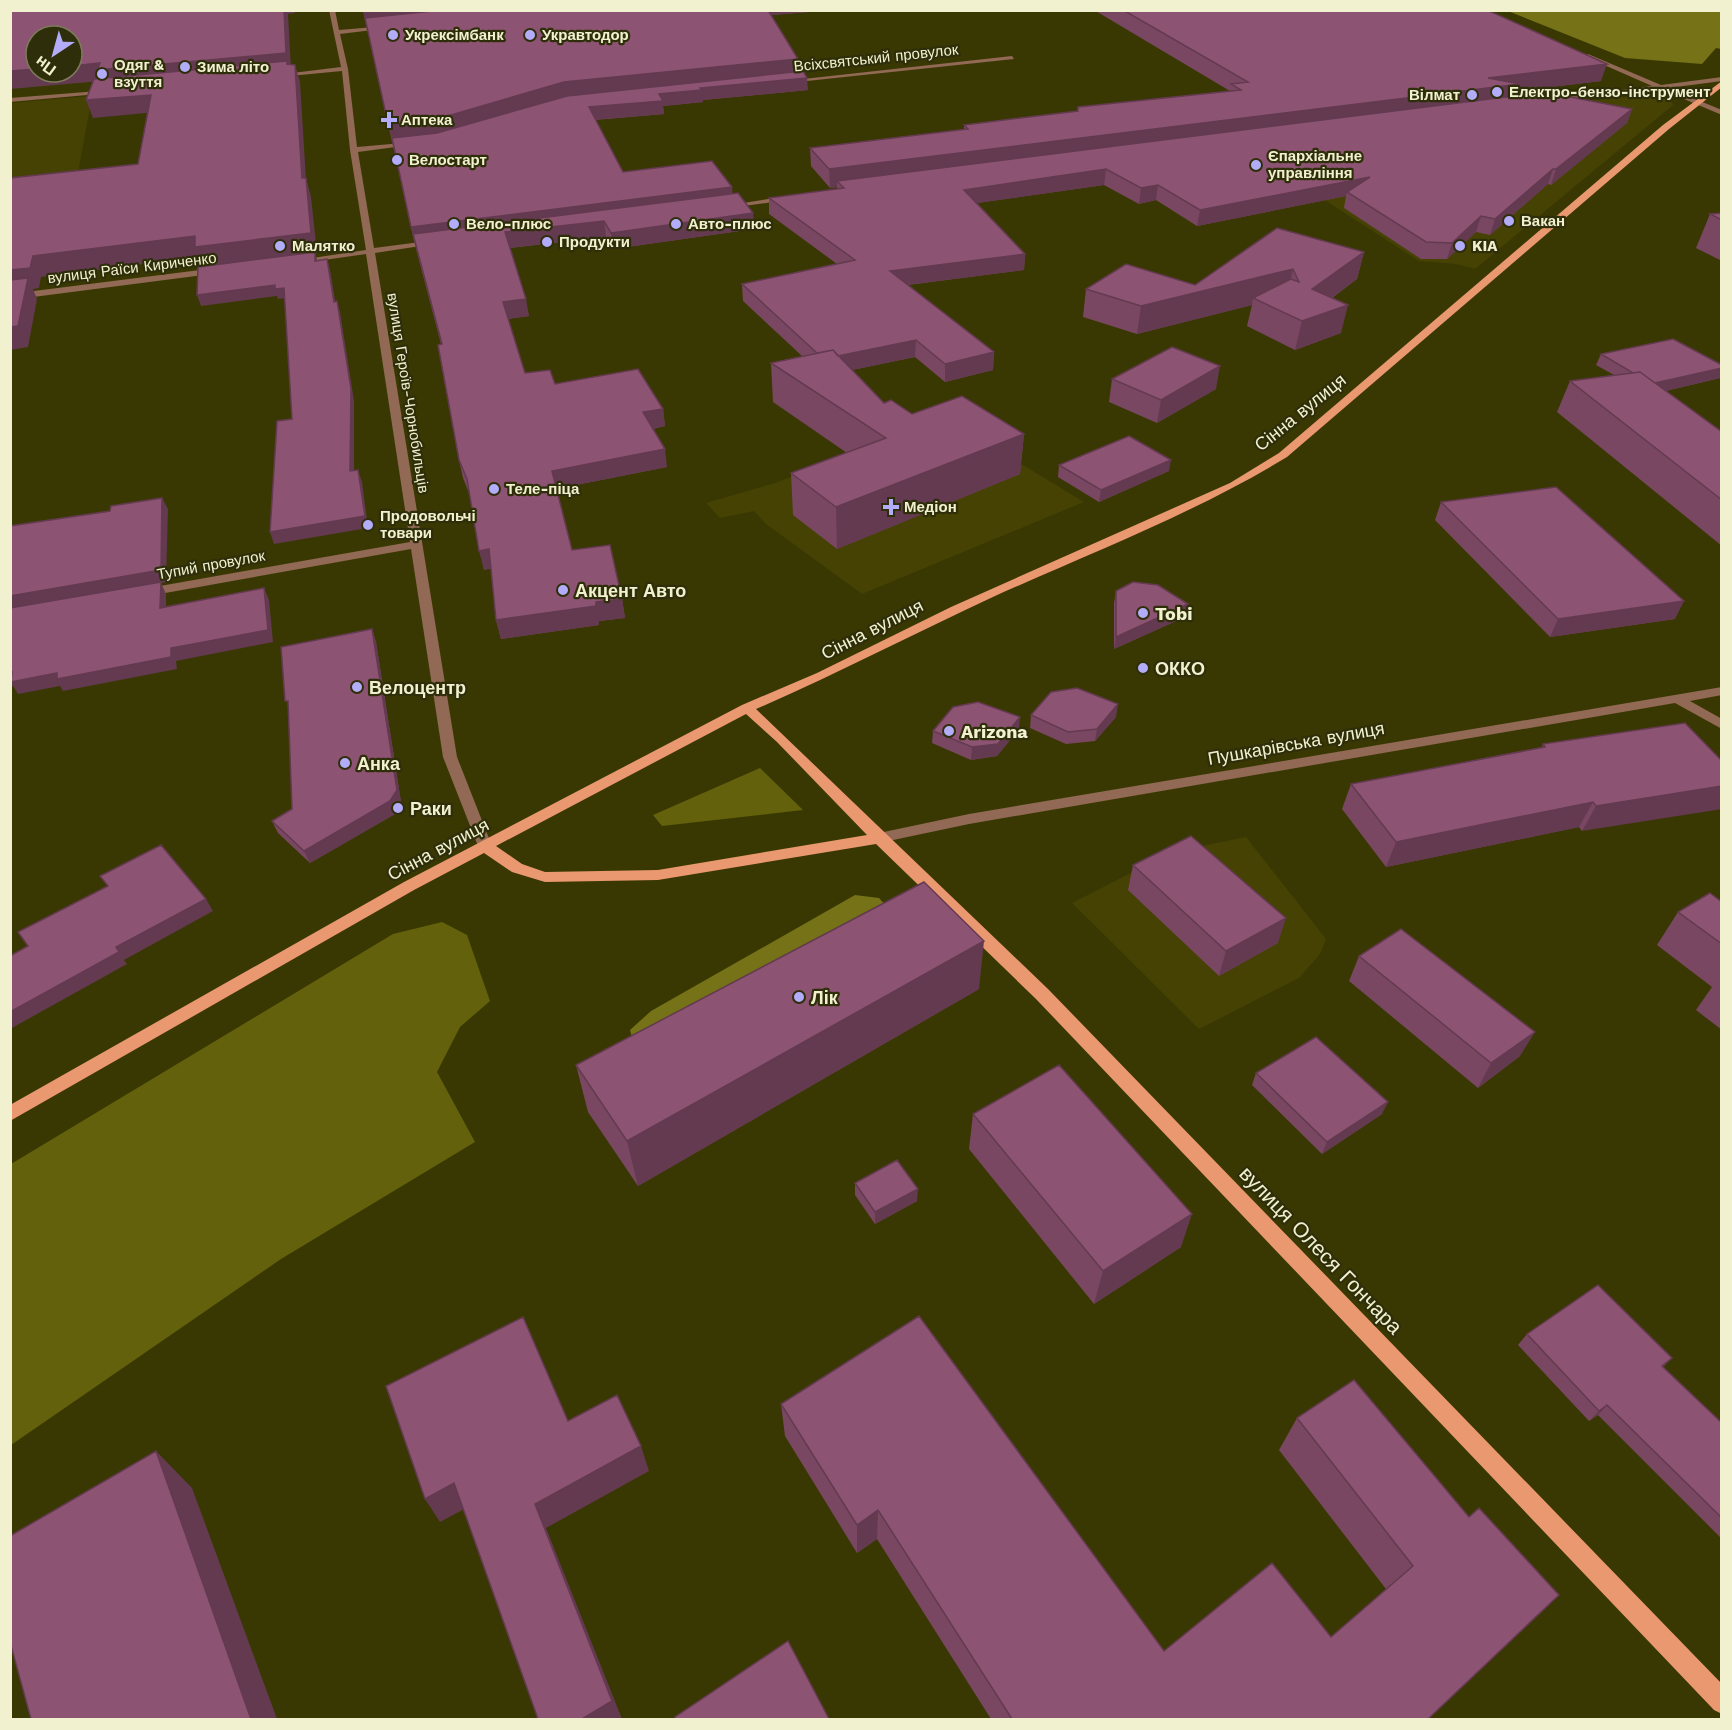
<svg xmlns="http://www.w3.org/2000/svg" width="1732" height="1730" font-family="'Work Sans',sans-serif">
  <rect width="100%" height="100%" fill="#3a3802"/>
  <path fill="#454204" d="M 1653,94 L 1671,99 L 1673,105 L 1475,269 L 1456,264 L 1419,261 L 1297,182 L 1585,101 Z
    M 92,96 L 78,173 L 11,180 L 11,103 Z
    M 977,437 L 1084,502 L 862,594 L 766,524 L 754,511 L 720,518 L 706,503 L 775,483 L 890,441 Z
    M 1246,837 L 1326,939 L 1320,954 L 1299,978 L 1199,1029 L 1072,903 L 1172,852 Z"/>
  <path fill="#64610d" d="M 760,768 L 803,810 L 662,826 L 653,815 Z
    M 442,922 L 467,935 L 490,1001 L 460,1027 L 437,1072 L 475,1142 L 281,1259 L 11,1445 L 11,1164 L 393,934 Z"/>
  <path fill="#757217" d="M 1508,11 L 1721,11 L 1721,49 L 1716,48 L 1702,64 L 1625,58 Z
    M 855,895 L 879,898 L 890,910 L 635,1048 L 630,1030 L 651,1011 Z"/>
  <g fill="none" stroke-linecap="round" stroke-linejoin="round">
    <path fill="#916955" fill-rule="evenodd" d="M 329,10 L 335,10 L 339,30 L 386,26 L 389,28 L 340,34 L 348,69 L 357,147 L 414,142 L 418,144 L 358,152 L 374,248 L 436,240 L 440,243 L 375,253 L 457,757 L 492,846 L 485,851 L 478,846 L 443,757 L 411,549 L 143,597 L 137,593 L 143,589 L 410,542 L 366,254 L 296,264 L 292,261 L 366,250 L 350,150 L 342,71 L 279,77 L 276,75 L 341,67 Z
      M 1588,54 L 1661,85 L 1722,77 L 1722,81 L 1668,88 L 1722,110 L 1722,115 L 1660,89 L 1553,101 L 1555,98 L 1652,86 L 1586,57 Z
      M 1012,56 L 1014,59 L 788,83 L 785,81 Z
      M 111,90 L 109,93 L 10,102 L 10,98 Z
      M 787,196 L 791,198 L 790,200 L 728,208 L 724,206 Z
      M 216,268 L 219,269 L 219,273 L 10,300 L 10,294 Z
      M 1722,687 L 1722,695 L 1690,701 L 1722,719 L 1722,729 L 1675,703 L 969,824 L 879,843 L 872,838 L 879,833 L 969,814 Z"/>
    <path fill="#ea986f" fill-rule="evenodd" d="M 1722,81 L 1722,87 L 1669,129 L 1287,457 C 1195,513 1093,552 995,596 C 915,633 837,674 756,709 L 1048,989 L 1722,1684 L 1722,1714 L 1714,1710 L 1036,999 L 876,844 L 658,880 L 545,882 L 512,872 L 484,853 L 414,890 L 10,1121 L 10,1105 L 404,882 L 742,705 L 817,673 L 951,607 L 1230,483 L 1279,453 L 1663,125 ZM 746,714 L 777,742 L 867,835 L 658,870 L 545,872 L 522,864 L 496,846 Z"/>
  </g>
  <path fill="#794762" d="M 363,10 L 833,10 L 771,15 L 808,90 L 703,100 L 703,102 L 663,106 L 664,114 L 595,120 L 623,172 L 732,187 L 732,194 L 753,213 L 754,229 L 613,249 L 606,237 L 510,248 L 529,316 L 508,319 L 525,373 L 555,384 L 663,409 L 665,426 L 653,429 L 667,467 L 556,489 L 572,550 L 622,599 L 625,618 L 599,621 L 599,625 L 501,639 L 496,620 L 491,568 L 484,570 L 469,493 L 463,478 L 459,460 L 441,344 L 414,241 Z
    M 1094,10 L 1487,10 L 1601,81 L 1517,91 L 1516,96 L 1632,109 L 1627,123 L 1551,185 L 1548,184 L 1490,235 L 1476,232 L 1447,259 L 1421,259 L 1344,208 L 1346,196 L 1197,226 L 1156,200 L 1139,204 L 1104,185 L 977,203 L 1025,254 L 1024,270 L 908,285 L 994,352 L 993,370 L 945,382 L 915,357 L 852,370 L 884,403 L 912,414 L 1024,434 L 1020,474 L 837,549 L 793,515 L 791,473 L 847,453 L 773,402 L 771,363 L 802,356 L 743,301 L 742,284 L 837,264 L 769,214 L 769,198 L 837,189 L 837,187 L 830,188 L 811,166 L 810,148 L 964,129 L 964,125 L 1077,111 L 1078,107 L 1230,91 Z
    M 1722,213 L 1722,261 L 1696,248 L 1710,214 Z
    M 1364,252 L 1357,279 L 1332,298 L 1341,333 L 1295,350 L 1247,326 L 1252,305 L 1137,334 L 1083,317 L 1086,289 L 1195,285 Z
    M 1601,354 L 1722,365 L 1722,376 L 1720,378 L 1666,391 L 1722,432 L 1722,546 L 1557,412 L 1570,381 L 1614,375 L 1596,365 Z
    M 1112,379 L 1216,389 L 1157,423 L 1109,402 Z
    M 1059,465 L 1169,471 L 1099,502 L 1058,477 Z
    M 1441,502 L 1675,619 L 1550,637 L 1435,520 Z
    M 1116,591 L 1185,617 L 1114,649 L 1114,603 Z
    M 372,629 L 376,642 L 401,802 L 395,814 L 310,863 L 278,833 L 272,821 L 292,809 Z
    M 1031,715 L 1116,717 L 1095,741 L 1066,744 L 1030,728 Z
    M 1685,723 L 1582,831 L 1579,827 L 1386,867 L 1342,809 L 1351,784 L 1542,747 L 1543,744 Z
    M 1019,729 L 997,756 L 971,760 L 932,743 L 933,731 Z
    M 1133,865 L 1278,943 L 1219,976 L 1128,890 Z
    M 1722,902 L 1722,1030 L 1696,1010 L 1712,987 L 1657,945 L 1678,912 Z
    M 1359,956 L 1520,1056 L 1478,1088 L 1349,981 Z
    M 979,989 L 638,1186 L 588,1112 L 576,1065 Z
    M 1256,1073 L 1382,1114 L 1322,1154 L 1252,1085 Z
    M 973,1114 L 1181,1247 L 1094,1304 L 969,1149 Z
    M 855,1183 L 917,1201 L 875,1224 L 855,1195 Z
    M 1527,1334 L 1672,1358 L 1663,1367 L 1722,1423 L 1722,1539 L 1598,1415 L 1589,1421 L 1518,1345 Z
    M 781,1404 L 1164,1651 L 1331,1637 L 1386,1589 L 1279,1450 L 1297,1418 L 1469,1517 L 1428,1719 L 991,1719 L 877,1539 L 857,1553 L 785,1436 Z"/>
  <path fill="#633a50" d="M 284,10 L 294,10 L 295,13 L 288,14 L 291,69 L 101,81 L 10,89 L 10,71 L 36,69 L 36,72 L 72,72 L 72,66 Z
    M 363,10 L 535,10 L 366,25 Z
    M 762,10 L 833,10 L 762,16 Z
    M 798,59 L 799,76 L 567,100 L 438,138 L 393,142 L 388,124 L 564,82 Z
    M 1607,64 L 1601,81 L 1517,91 L 1514,101 L 837,181 L 837,187 L 830,188 L 829,169 L 1488,78 Z
    M 295,65 L 300,82 L 307,197 L 302,178 Z
    M 807,78 L 808,90 L 703,100 L 703,102 L 663,106 L 664,114 L 591,120 L 589,107 L 659,94 L 700,88 Z
    M 151,95 L 157,112 L 93,118 L 86,100 Z
    M 1632,109 L 1627,123 L 1551,185 L 1556,169 Z
    M 1106,169 L 1104,185 L 963,205 L 964,190 Z
    M 1553,169 L 1548,184 L 1490,235 L 1495,219 Z
    M 1370,177 L 1347,192 L 1346,196 L 1197,226 L 1200,210 Z
    M 306,178 L 311,197 L 317,253 L 315,253 L 318,263 L 202,267 L 198,257 L 41,277 L 39,288 L 33,289 L 37,299 L 28,347 L 10,350 L 10,270 L 33,256 Z
    M 1158,185 L 1156,200 L 1139,204 L 1141,188 Z
    M 732,187 L 733,200 L 414,241 L 411,227 Z
    M 753,213 L 754,229 L 613,249 L 611,233 Z
    M 1481,216 L 1476,232 L 1447,259 L 1452,243 Z
    M 604,221 L 606,237 L 508,248 L 505,232 Z
    M 1364,252 L 1357,279 L 1306,316 L 1312,289 Z
    M 1025,254 L 1024,270 L 890,287 L 890,271 Z
    M 327,259 L 330,270 L 337,312 L 334,302 Z
    M 1293,269 L 1287,296 L 1253,298 L 1252,305 L 1137,334 L 1141,306 Z
    M 275,285 L 284,288 L 287,298 L 278,299 L 277,296 L 201,306 L 197,295 Z
    M 526,299 L 529,316 L 506,319 L 503,302 Z
    M 337,301 L 340,312 L 354,401 L 354,483 L 350,471 Z
    M 1348,305 L 1341,333 L 1295,350 L 1302,321 Z
    M 916,340 L 915,357 L 823,376 L 823,359 Z
    M 994,352 L 993,370 L 945,382 L 945,364 Z
    M 1220,366 L 1216,389 L 1157,423 L 1161,400 Z
    M 1722,368 L 1722,376 L 1720,378 L 1648,395 L 1653,384 Z
    M 663,409 L 665,426 L 645,430 L 643,412 Z
    M 1024,434 L 1020,474 L 837,549 L 836,507 Z
    M 665,449 L 667,467 L 555,489 L 552,471 Z
    M 1171,460 L 1169,471 L 1099,502 L 1101,490 Z
    M 358,470 L 362,482 L 368,528 L 274,544 L 270,532 Z
    M 162,498 L 168,509 L 166,582 L 161,583 L 166,594 L 166,620 L 10,610 L 10,596 Z
    M 489,549 L 494,568 L 484,570 L 479,551 Z
    M 264,588 L 269,600 L 273,642 L 176,661 L 177,669 L 63,691 L 60,686 L 18,694 L 13,686 L 10,686 L 10,673 L 171,648 Z
    M 622,599 L 625,618 L 599,621 L 599,625 L 501,639 L 496,620 L 596,602 Z
    M 1684,601 L 1675,619 L 1550,637 L 1558,619 Z
    M 1188,604 L 1185,617 L 1114,649 L 1116,637 Z
    M 372,629 L 376,642 L 401,802 L 395,814 L 310,863 L 304,851 Z
    M 1118,704 L 1116,717 L 1095,741 L 1097,729 Z
    M 1020,717 L 1019,729 L 997,756 L 971,760 L 972,747 Z
    M 1722,786 L 1722,809 L 1582,831 L 1596,806 Z
    M 1593,802 L 1579,827 L 1386,867 L 1396,842 Z
    M 206,899 L 213,911 L 124,960 L 127,964 L 10,1029 L 10,1012 L 116,947 Z
    M 1286,918 L 1278,943 L 1219,976 L 1226,951 Z
    M 984,941 L 979,989 L 638,1186 L 627,1141 Z
    M 1535,1032 L 1520,1056 L 1478,1088 L 1491,1063 Z
    M 1388,1102 L 1382,1114 L 1322,1154 L 1327,1142 Z
    M 918,1189 L 917,1201 L 875,1224 L 875,1212 Z
    M 1192,1214 L 1181,1247 L 1094,1304 L 1103,1271 Z
    M 1607,1405 L 1598,1415 L 1589,1421 L 1599,1411 Z
    M 641,1446 L 649,1471 L 546,1528 L 622,1719 L 582,1719 L 535,1504 Z
    M 156,1451 L 192,1488 L 277,1719 L 251,1719 Z
    M 454,1483 L 468,1507 L 440,1522 L 425,1499 Z
    M 878,1510 L 877,1539 L 857,1553 L 857,1525 Z"/>
  <path fill="#8d5372" stroke="#633a50" stroke-width="1.5" d="M 10,10 L 284,10 L 286,53 L 97,70 L 100,63 L 72,66 L 72,36 L 36,36 L 36,69 L 10,71 Z
    M 442,10 L 768,10 L 798,59 L 564,82 L 434,120 L 388,124 L 365,18 Z
    M 1123,10 L 1487,10 L 1607,64 L 1488,78 L 1520,84 L 829,169 L 810,148 L 968,129 L 964,125 L 1078,111 L 1078,107 L 1241,90 L 1231,84 L 1248,82 Z
    M 287,61 L 287,64 L 295,65 L 302,178 L 306,178 L 311,233 L 195,247 L 195,236 L 33,256 L 30,268 L 10,270 L 10,178 L 138,164 L 151,95 L 86,100 L 94,79 Z
    M 803,71 L 807,78 L 700,88 L 702,90 L 659,94 L 663,101 L 589,107 L 623,172 L 712,161 L 732,187 L 411,227 L 392,138 L 437,133 L 567,96 Z
    M 1545,92 L 1632,109 L 1556,169 L 1553,169 L 1495,219 L 1481,216 L 1452,243 L 1426,242 L 1347,192 L 1370,177 L 1200,210 L 1158,185 L 1141,188 L 1106,169 L 964,190 L 1025,254 L 890,271 L 994,352 L 945,364 L 916,340 L 838,356 L 833,350 L 817,353 L 742,284 L 855,260 L 769,198 L 844,188 L 837,181 Z
    M 738,193 L 753,213 L 611,233 L 604,221 L 505,232 L 526,299 L 503,302 L 525,373 L 550,370 L 555,384 L 638,369 L 663,409 L 643,412 L 665,449 L 552,471 L 572,550 L 610,545 L 622,599 L 596,602 L 596,606 L 496,620 L 489,549 L 479,551 L 467,479 L 459,460 L 438,345 L 442,344 L 413,234 Z
    M 1722,213 L 1722,220 L 1710,214 Z
    M 1277,228 L 1364,252 L 1312,289 L 1348,305 L 1302,321 L 1253,298 L 1291,279 L 1299,282 L 1293,269 L 1141,306 L 1086,289 L 1126,264 L 1195,285 Z
    M 315,252 L 315,261 L 327,259 L 334,302 L 337,301 L 351,389 L 350,471 L 358,470 L 365,516 L 270,532 L 277,421 L 292,419 L 284,288 L 275,289 L 275,285 L 197,295 L 198,267 Z
    M 28,278 L 18,326 L 10,327 L 10,280 Z
    M 1673,339 L 1722,365 L 1722,368 L 1655,383 L 1640,372 L 1633,373 L 1601,354 Z
    M 1172,347 L 1220,366 L 1161,400 L 1112,379 Z
    M 833,350 L 884,403 L 891,400 L 912,414 L 962,396 L 1024,434 L 836,507 L 791,473 L 886,438 L 771,363 Z
    M 1640,372 L 1722,432 L 1722,500 L 1570,381 Z
    M 1129,436 L 1171,460 L 1101,490 L 1059,465 Z
    M 1556,487 L 1684,601 L 1558,619 L 1441,502 Z
    M 162,498 L 161,570 L 10,596 L 10,526 L 110,511 L 111,506 Z
    M 161,582 L 160,608 L 264,588 L 268,630 L 171,648 L 171,657 L 57,679 L 57,673 L 11,682 L 12,672 L 10,673 L 10,608 Z
    M 1133,582 L 1158,585 L 1188,604 L 1116,637 L 1116,591 Z
    M 372,629 L 397,790 L 390,801 L 304,851 L 272,821 L 292,809 L 288,701 L 285,701 L 281,647 Z
    M 1077,688 L 1118,704 L 1097,729 L 1068,732 L 1031,715 L 1051,692 Z
    M 978,702 L 1020,717 L 998,744 L 972,747 L 933,731 L 953,707 Z
    M 1685,723 L 1722,761 L 1722,786 L 1596,806 L 1593,802 L 1396,842 L 1351,784 L 1545,747 L 1543,744 Z
    M 1191,836 L 1286,918 L 1226,951 L 1133,865 Z
    M 161,845 L 206,899 L 116,947 L 119,952 L 10,1012 L 10,956 L 28,946 L 18,932 L 108,886 L 100,876 Z
    M 924,882 L 984,941 L 627,1141 L 576,1065 Z
    M 1710,893 L 1722,902 L 1722,944 L 1678,912 Z
    M 1401,929 L 1535,1032 L 1491,1063 L 1359,956 Z
    M 1316,1037 L 1388,1102 L 1327,1142 L 1256,1073 Z
    M 1059,1065 L 1192,1214 L 1103,1271 L 973,1114 Z
    M 897,1160 L 918,1189 L 875,1212 L 855,1183 Z
    M 1598,1285 L 1672,1358 L 1662,1366 L 1722,1423 L 1722,1518 L 1607,1405 L 1599,1411 L 1527,1334 Z
    M 919,1316 L 1164,1651 L 1272,1563 L 1331,1637 L 1413,1566 L 1297,1418 L 1354,1380 L 1469,1517 L 1479,1508 L 1559,1595 L 1428,1719 L 1012,1719 L 878,1510 L 857,1525 L 781,1404 Z
    M 523,1317 L 568,1421 L 617,1395 L 641,1446 L 535,1504 L 612,1701 L 582,1719 L 538,1719 L 454,1483 L 425,1499 L 386,1386 Z
    M 156,1451 L 251,1719 L 31,1719 L 10,1642 L 10,1536 Z
    M 788,1641 L 829,1719 L 676,1719 L 675,1717 Z"/>
  <g fill="#b3adf9" stroke="#2f2e0a" stroke-width="2">
    <circle cx="393" cy="35" r="6"/>
    <circle cx="530" cy="35" r="6"/>
    <circle cx="185" cy="67" r="6"/>
    <circle cx="102" cy="74" r="6"/>
    <circle cx="1497" cy="92" r="6"/>
    <circle cx="1472" cy="95" r="6"/>
    <path d="M386 111h6v6h6v6h-6v6h-6v-6h-6v-6h6z"/>
    <circle cx="397" cy="160" r="6"/>
    <circle cx="1256" cy="165" r="6"/>
    <circle cx="1509" cy="221" r="6"/>
    <circle cx="454" cy="224" r="6"/>
    <circle cx="676" cy="224" r="6"/>
    <circle cx="547" cy="242" r="6"/>
    <circle cx="280" cy="246" r="6"/>
    <circle cx="1460" cy="246" r="6"/>
    <circle cx="494" cy="489" r="6"/>
    <path d="M888 498h6v6h6v6h-6v6h-6v-6h-6v-6h6z"/>
    <circle cx="368" cy="525" r="6"/>
    <circle cx="563" cy="590" r="6"/>
    <circle cx="1143" cy="613" r="6"/>
    <circle cx="1143" cy="668" r="6"/>
    <circle cx="357" cy="687" r="6"/>
    <circle cx="949" cy="731" r="6"/>
    <circle cx="345" cy="763" r="6"/>
    <circle cx="398" cy="808" r="6"/>
    <circle cx="799" cy="997" r="6"/>
  </g>
  <g text-anchor="middle" dominant-baseline="central" stroke-width="4.5" stroke-linejoin="round" paint-order="stroke">
    <g font-size="15" font-weight="bold" fill="#f1f1d0" stroke="#2f2e0a" text-anchor="start">
      <text x="405" y="35">Укрексімбанк</text>
      <text x="542" y="35">Укравтодор</text>
      <text x="114" y="65">Одяг &amp;<tspan x="114" dy="17">взуття</tspan></text>
      <text x="197" y="67">Зима літо</text>
      <text x="1509" y="92">Електро-бензо-інструмент</text>
      <text x="1460" y="95" text-anchor="end">Вілмат</text>
      <text x="401" y="120">Аптека</text>
      <text x="1268" y="156">Єпархіальне<tspan x="1268" dy="17">управління</tspan></text>
      <text x="409" y="160">Велостарт</text>
      <text x="1521" y="221">Вакан</text>
      <text x="466" y="224">Вело-плюс</text>
      <text x="688" y="224">Авто-плюс</text>
      <text x="559" y="242">Продукти</text>
      <text x="292" y="246">Малятко</text>
      <text x="1472" y="246">KIA</text>
      <text x="506" y="489">Теле-піца</text>
      <text x="904" y="507">Медіон</text>
      <text x="380" y="516">Продовольчі<tspan x="380" dy="17">товари</tspan></text>
    </g>
    <g font-size="15" fill="#f1f1d0" stroke="#2f2e0a">
      <text transform="translate(876 58) rotate(-6)">Всіхсвятський провулок</text>
      <text transform="translate(132 268) rotate(-7)">вулиця Раїси Кириченко</text>
      <text transform="translate(408 393) rotate(81)">вулиця Героїв-Чорнобильців</text>
      <text transform="translate(211 565) rotate(-10)">Тупий провулок</text>
    </g>
    <g font-size="18" fill="#f1f1d0" stroke="#2f2e0a">
      <text transform="translate(1300 412) rotate(-39)">Сінна вулиця</text>
      <text transform="translate(872 629) rotate(-27)">Сінна вулиця</text>
      <text transform="translate(1296 743) rotate(-10)">Пушкарівська вулиця</text>
      <text transform="translate(438 849) rotate(-28)">Сінна вулиця</text>
    </g>
    <g font-size="18" font-weight="bold" fill="#f1f1d0" stroke="#2f2e0a" text-anchor="start">
      <text x="575" y="590">Акцент Авто</text>
      <text x="1155" y="613">Tobi</text>
      <text x="1155" y="668">ОККО</text>
      <text x="369" y="687">Велоцентр</text>
      <text x="961" y="731">Arizona</text>
      <text x="357" y="763">Анка</text>
      <text x="410" y="808">Раки</text>
      <text x="811" y="997">Лік</text>
    </g>
    <g font-size="21" fill="#f1f1d0" stroke="#2f2e0a">
      <text transform="translate(1321 1250) rotate(46)">вулиця Олеся Гончара</text>
    </g>
  </g>
  <rect width="1732" height="1730" fill="none" stroke="#f1f1d0" stroke-width="24"/>
  <g transform="translate(54 54) rotate(216)"><circle r="28" fill="#2f2e0a" stroke="#7d7c59" stroke-width="1.5"/>
  <path d="M0-4.5L10 22L0 15L-10 22Z" fill="#b3adf9"/>
  <text y="-9" font-size="16" font-weight="bold" text-anchor="middle" fill="#f1f1d0">Пн</text>
  </g>
</svg>
